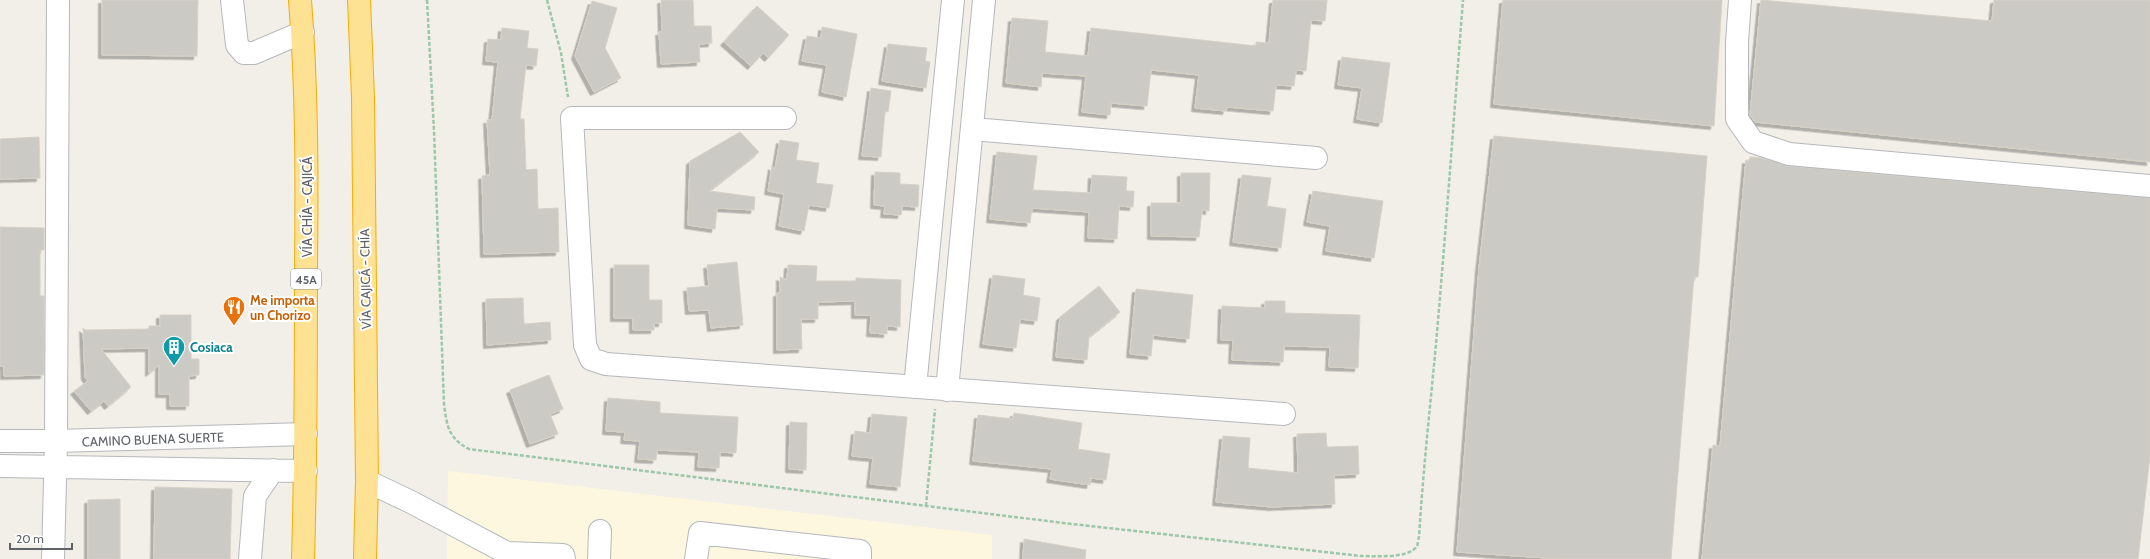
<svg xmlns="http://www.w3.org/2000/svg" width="2150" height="559" font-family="Cabin,sans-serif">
  <defs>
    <filter id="shadow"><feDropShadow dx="-3.5" dy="3.5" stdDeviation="0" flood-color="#0004"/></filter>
  </defs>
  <rect width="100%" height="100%" fill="#f1efe8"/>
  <path fill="#fef7e0" d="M 448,471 L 992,535 L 992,559 L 447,559 Z"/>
  <path fill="#cccac5" stroke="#d6d1c6" filter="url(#shadow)" d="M 102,0 L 198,0 L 197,56 L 102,55 Z
    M 661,0 L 693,0 L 694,26 L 711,26 L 712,43 L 699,44 L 700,62 L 661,64 L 659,32 L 662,32 Z
    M 1273,0 L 1327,0 L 1325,21 L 1311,20 L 1306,71 L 1296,70 L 1294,86 L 1276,85 L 1273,111 L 1227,107 L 1226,111 L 1195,108 L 1199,75 L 1151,70 L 1147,106 L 1111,103 L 1110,115 L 1082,112 L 1086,76 L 1042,73 L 1041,87 L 1006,83 L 1012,18 L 1048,21 L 1045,52 L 1088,56 L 1091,28 L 1256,46 L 1256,42 L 1269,43 Z
    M 1503,0 L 1722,0 L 1714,126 L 1494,104 Z
    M 1761,0 L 1992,21 L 1994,0 L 2150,0 L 2150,162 L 1755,122 L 1750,115 Z
    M 592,1 L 617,8 L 605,48 L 621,78 L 594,92 L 575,56 Z
    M 757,6 L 789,35 L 768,58 L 763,53 L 751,66 L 724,42 Z
    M 822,27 L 857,34 L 846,97 L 822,92 L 827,65 L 802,61 L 807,36 L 821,38 Z
    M 502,28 L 529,31 L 527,48 L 538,49 L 536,66 L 526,65 L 520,119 L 524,119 L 526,170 L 537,169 L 538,209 L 558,208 L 559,252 L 484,254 L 482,176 L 490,175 L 487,120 L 492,120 L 498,62 L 486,61 L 488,39 L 501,40 Z
    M 888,44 L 927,48 L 925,61 L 930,62 L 926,88 L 882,81 Z
    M 1342,57 L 1390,63 L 1382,123 L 1357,119 L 1362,88 L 1338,85 Z
    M 871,88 L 891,91 L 888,112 L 885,111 L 881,157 L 862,156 Z
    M 740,132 L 759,152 L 709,191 L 755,197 L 754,210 L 717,208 L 715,229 L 688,225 L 690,161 Z
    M 1494,136 L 1707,156 L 1698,277 L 1694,277 L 1671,559 L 1562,559 L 1457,552 L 1479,268 Z
    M 39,137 L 40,178 L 0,179 L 0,139 Z
    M 780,140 L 799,143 L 796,160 L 819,163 L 816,183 L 833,185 L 829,208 L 809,205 L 804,231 L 779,226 L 784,194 L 768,191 L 772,166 L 775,169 Z
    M 997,152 L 1037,156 L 1033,190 L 1091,193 L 1092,175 L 1127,177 L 1126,191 L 1134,191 L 1133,207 L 1119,206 L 1117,239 L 1088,238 L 1089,212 L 1032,208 L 1030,223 L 990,219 Z
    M 1750,157 L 1761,158 L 1788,166 L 2150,198 L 2150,456 L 2138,559 L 1702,559 L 1713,445 L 1720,446 L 1746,160 L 1749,161 Z
    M 875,172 L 900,173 L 900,184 L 919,185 L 918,207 L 902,206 L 901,215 L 884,214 L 885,206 L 874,205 Z
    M 1181,173 L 1210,173 L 1209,211 L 1202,210 L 1199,237 L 1151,236 L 1151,203 L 1181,203 Z
    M 1242,175 L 1271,178 L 1267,206 L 1286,209 L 1281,248 L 1233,242 Z
    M 1313,191 L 1383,201 L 1374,258 L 1326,251 L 1330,226 L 1307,222 Z
    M 0,227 L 44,228 L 44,250 L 40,250 L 40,296 L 44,296 L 44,375 L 4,376 L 4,366 L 0,366 Z
    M 737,262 L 743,325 L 711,328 L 709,310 L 689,311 L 687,288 L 709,286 L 707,265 Z
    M 614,265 L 649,265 L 649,300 L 662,300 L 662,323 L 654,323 L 654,330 L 633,330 L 633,318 L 614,318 Z
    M 788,265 L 817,266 L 816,281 L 856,281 L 856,278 L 901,280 L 900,327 L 887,326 L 887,334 L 870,333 L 871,315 L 855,315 L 855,301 L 818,302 L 818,319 L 801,319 L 802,349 L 777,350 L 777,293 L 780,293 L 780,277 L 787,280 Z
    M 993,275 L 1025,279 L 1023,295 L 1040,298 L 1037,321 L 1020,319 L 1016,348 L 983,344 Z
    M 1099,286 L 1120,312 L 1089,337 L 1087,360 L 1056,357 L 1060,317 Z
    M 1136,289 L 1193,295 L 1189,339 L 1153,335 L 1151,356 L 1130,354 Z
    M 523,298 L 524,324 L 550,322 L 551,340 L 487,345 L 486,299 Z
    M 1265,301 L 1285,301 L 1285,313 L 1360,315 L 1358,368 L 1329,367 L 1330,347 L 1284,346 L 1283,362 L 1232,360 L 1233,340 L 1221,340 L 1222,306 L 1265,308 Z
    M 160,315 L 191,315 L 191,359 L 199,359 L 199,375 L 189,376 L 189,406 L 170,406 L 170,394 L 159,394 L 159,365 L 149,373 L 149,348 L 101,349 L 131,387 L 108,406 L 104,401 L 91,411 L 74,391 L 88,381 L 85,377 L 83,328 L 85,330 L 149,329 L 149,326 L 160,326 Z
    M 549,375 L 563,409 L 550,414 L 558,434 L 530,444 L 510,390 Z
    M 608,398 L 660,402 L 660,413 L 738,417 L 736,453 L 720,452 L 719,468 L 698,467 L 699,452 L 657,450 L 656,460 L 638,459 L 640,441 L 624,440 L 625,432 L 606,431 Z
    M 1014,413 L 1082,423 L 1078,449 L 1110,454 L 1106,480 L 1091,478 L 1090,485 L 1050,479 L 1052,469 L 973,461 L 978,415 L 1013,419 Z
    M 872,414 L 907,417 L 900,487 L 870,484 L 873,458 L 852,456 L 855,431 L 870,433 Z
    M 790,422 L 807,423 L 806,470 L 789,469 Z
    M 1326,433 L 1327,447 L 1358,446 L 1359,474 L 1334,475 L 1335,504 L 1272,507 L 1216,502 L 1223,436 L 1250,438 L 1248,468 L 1298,473 L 1297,434 Z
    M 155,487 L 232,489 L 230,559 L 154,559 Z
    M 120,499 L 120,559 L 88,559 L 88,500 Z
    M 1024,539 L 1086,550 L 1085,559 L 1023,559 Z"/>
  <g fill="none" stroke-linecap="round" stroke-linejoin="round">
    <g stroke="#b5b8bc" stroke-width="24">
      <path id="minor" d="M 232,0 L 237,45 L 244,53 L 254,53 L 303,32
        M 1740,0 L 1737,42 L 1737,119 L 1753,142 L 1789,154 L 2150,186
        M 785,118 L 572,118 L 585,345 L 591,359 L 606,364 L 1284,414
        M 972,129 L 1316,158
        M 915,387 L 953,0
        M 947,390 L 984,0
        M 0,441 L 56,441 L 306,434
        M 0,466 L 306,471
        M 367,481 L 411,502 L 507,553 L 507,559
        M 507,553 L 563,555 L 564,559
        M 53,559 L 56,441 L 58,0
        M 250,559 L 255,496 L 273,470
        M 599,559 L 600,531
        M 696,559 L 700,533 L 860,551 L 860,559"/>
    </g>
    <g stroke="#f9ab00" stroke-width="24">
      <path id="highway" d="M 300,0 C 307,89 307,177 306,266 C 306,364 306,461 303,559
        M 359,0 L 363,97 L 367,481 L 365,559"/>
    </g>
    <path stroke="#9cc7a9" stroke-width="2.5" stroke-dasharray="4 2" stroke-linecap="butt" d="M 427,0 L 434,131 L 444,404 C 447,426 448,438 469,449 L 1063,523 L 1361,556 C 1375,556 1409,559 1417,546 C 1418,544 1418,539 1419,537 C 1423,472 1430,408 1436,344 C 1446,229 1454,115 1463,0
      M 547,0 L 561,53 L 568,97
      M 926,506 L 935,409"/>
    <use href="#minor" stroke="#fff" stroke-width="22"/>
    <use href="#highway" stroke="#fde293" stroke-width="22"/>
  </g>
  <defs>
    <g id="restaurant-pin" transform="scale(1.15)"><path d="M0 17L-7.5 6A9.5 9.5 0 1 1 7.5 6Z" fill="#e8710a" stroke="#fff"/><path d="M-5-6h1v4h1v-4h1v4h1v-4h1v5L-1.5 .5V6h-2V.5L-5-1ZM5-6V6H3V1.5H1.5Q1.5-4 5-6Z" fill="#fff"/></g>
    <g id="building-pin" transform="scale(1.15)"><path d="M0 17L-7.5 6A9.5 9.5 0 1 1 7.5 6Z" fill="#0f9aa8" stroke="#fff"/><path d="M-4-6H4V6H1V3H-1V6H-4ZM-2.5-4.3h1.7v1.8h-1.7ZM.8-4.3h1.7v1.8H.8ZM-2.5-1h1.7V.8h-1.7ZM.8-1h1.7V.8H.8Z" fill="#fff"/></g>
  </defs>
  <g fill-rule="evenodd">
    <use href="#restaurant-pin" x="234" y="307"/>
    <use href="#building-pin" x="174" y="347"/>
  </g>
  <g text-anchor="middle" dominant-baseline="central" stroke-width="4" stroke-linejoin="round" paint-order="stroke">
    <rect fill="#fff" stroke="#8f9295" stroke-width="1" x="291" y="269" width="30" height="20" rx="3"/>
    <g font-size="12" font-weight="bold" fill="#5f6368">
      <text x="306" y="279">45A</text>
    </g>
    <g font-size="13" fill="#5f6368" stroke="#fff">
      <text transform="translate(307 207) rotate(-90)">VÍA CHÍA - CAJICÁ</text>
      <text transform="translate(365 279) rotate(-91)">VÍA CAJICÁ - CHÍA</text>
      <text transform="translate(153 439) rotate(-2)">CAMINO BUENA SUERTE</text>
    </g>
    <g font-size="13" font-weight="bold" fill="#c56008" stroke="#fff" text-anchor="start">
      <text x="250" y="300">Me importa<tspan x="250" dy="15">un Chorizo</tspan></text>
    </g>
    <g font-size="13" font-weight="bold" fill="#0d838f" stroke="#fff" text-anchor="start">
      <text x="190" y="347">Cosiaca</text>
    </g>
  </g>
  <path d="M10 543v6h62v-6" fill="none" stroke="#5f6368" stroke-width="2"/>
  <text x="16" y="543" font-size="12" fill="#5f6368" stroke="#ffffff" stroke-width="3" paint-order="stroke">20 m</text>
</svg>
